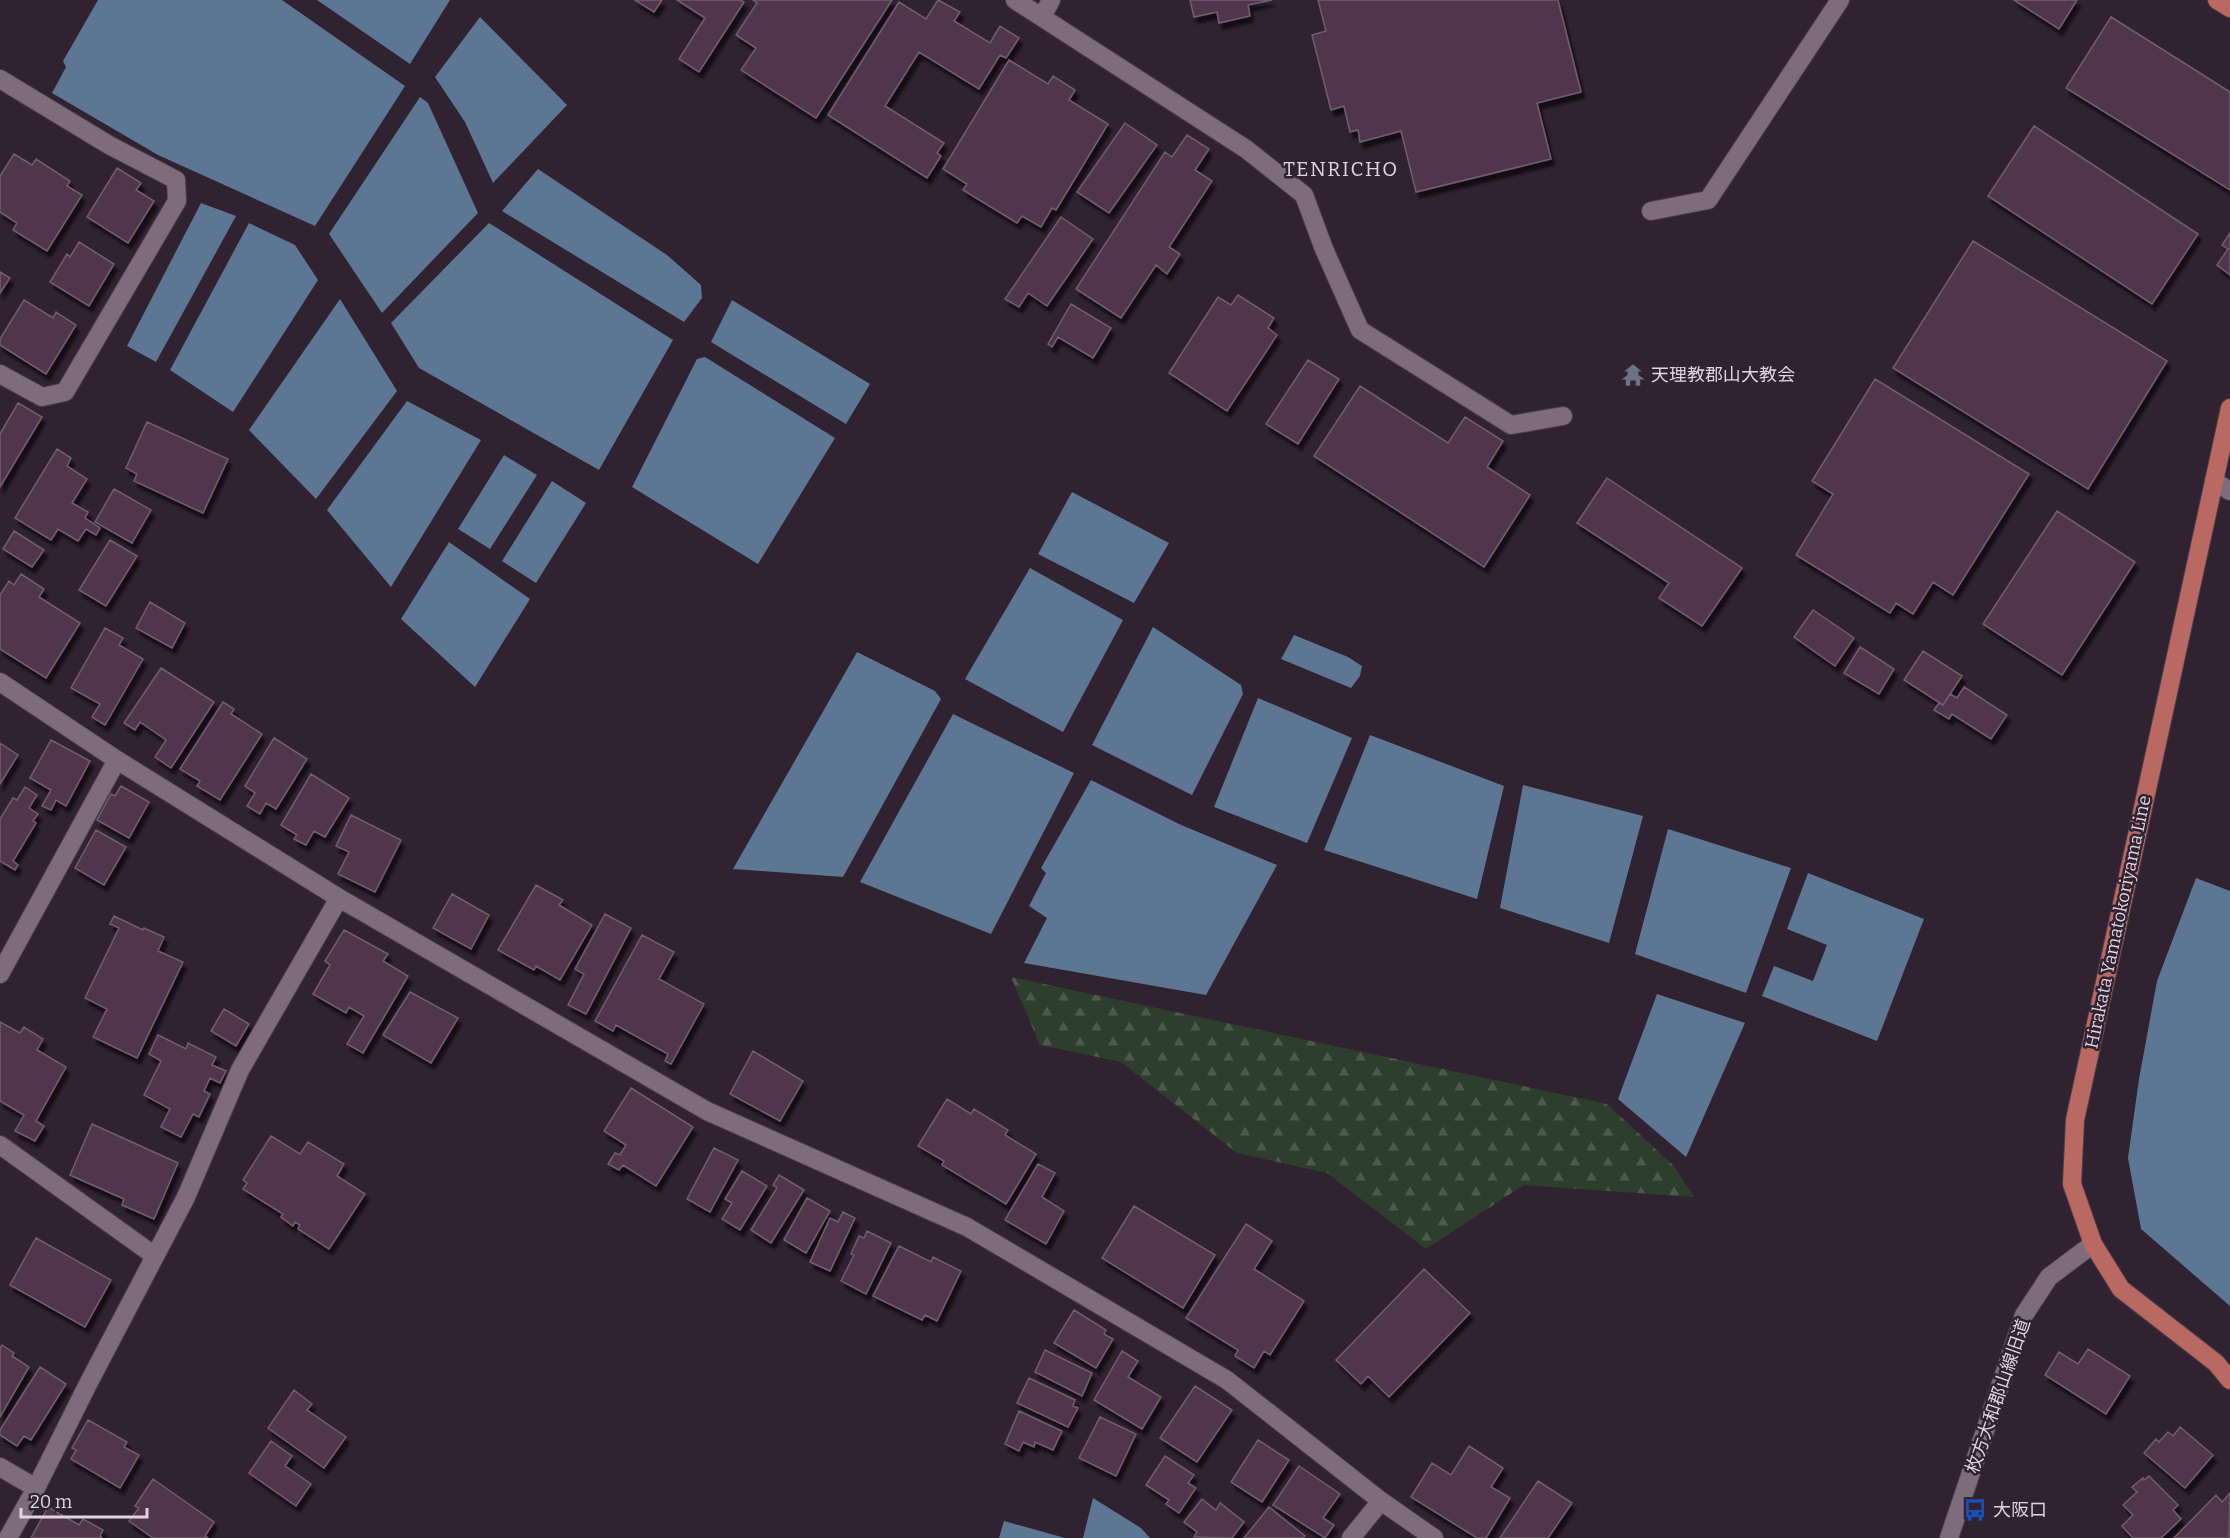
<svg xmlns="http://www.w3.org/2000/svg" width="2230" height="1538" font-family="Bitter,'Noto Sans JP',serif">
  <defs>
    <pattern id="forest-firs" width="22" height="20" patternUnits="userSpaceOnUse" patternTransform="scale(1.5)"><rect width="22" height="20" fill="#2e3e2d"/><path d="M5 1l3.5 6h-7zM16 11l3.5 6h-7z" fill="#4c594b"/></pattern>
    <filter id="shadow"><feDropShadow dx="3.5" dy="6" stdDeviation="1.5" flood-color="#0009"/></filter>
  </defs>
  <rect width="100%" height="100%" fill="#312231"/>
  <path fill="url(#forest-firs)" d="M 1011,977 L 1607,1104 L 1674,1166 L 1694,1197 L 1524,1185 L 1426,1249 L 1327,1173 L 1237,1153 L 1121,1062 L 1040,1045 Z"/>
  <path fill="#5d7693" d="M 98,0 L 282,0 L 405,86 L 315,226 L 158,155 L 52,93 L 66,67 L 63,61 Z
    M 317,0 L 450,0 L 410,64 Z
    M 480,17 L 567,105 L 493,183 L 465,122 L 435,77 Z
    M 420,97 L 428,103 L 478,213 L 382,313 L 329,234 Z
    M 538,169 L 667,255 L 701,285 L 702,298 L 684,322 L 502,211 Z
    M 201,203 L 236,216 L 156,362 L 127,346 Z
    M 249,223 L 295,245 L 318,280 L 233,412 L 170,370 Z
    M 489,223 L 673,340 L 599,470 L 419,368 L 391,323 Z
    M 340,299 L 397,391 L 316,499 L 249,430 Z
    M 732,300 L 870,384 L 846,424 L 711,342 Z
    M 705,357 L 835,438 L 758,564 L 632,487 L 697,359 Z
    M 407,401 L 481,440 L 391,587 L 327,510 Z
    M 504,455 L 537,475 L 490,549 L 458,529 Z
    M 552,481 L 586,503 L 536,583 L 502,561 Z
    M 1072,492 L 1169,543 L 1134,603 L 1038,554 Z
    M 449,542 L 530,599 L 475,687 L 401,619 Z
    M 1030,568 L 1123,620 L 1063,732 L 965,679 Z
    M 1153,627 L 1241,685 L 1243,694 L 1192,795 L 1092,745 Z
    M 1294,635 L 1348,657 L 1362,666 L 1360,676 L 1351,688 L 1281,659 Z
    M 857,652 L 935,691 L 941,699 L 843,877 L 733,869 Z
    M 1258,698 L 1352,738 L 1307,843 L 1214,807 Z
    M 953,714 L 1074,773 L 991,934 L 860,882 Z
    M 1370,735 L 1504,786 L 1477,899 L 1324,850 Z
    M 1091,780 L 1179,824 L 1277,865 L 1206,995 L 1024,963 L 1047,918 L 1029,906 L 1046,873 L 1041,868 Z
    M 1523,785 L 1643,816 L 1609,943 L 1500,908 Z
    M 1668,829 L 1791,868 L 1746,993 L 1635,954 Z
    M 1808,873 L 1924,919 L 1877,1041 L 1762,996 L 1774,966 L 1813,981 L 1827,945 L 1787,929 Z
    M 2196,878 L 2230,891 L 2230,1306 L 2141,1229 L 2128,1158 L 2139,1079 L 2157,981 Z
    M 1657,994 L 1745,1023 L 1686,1157 L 1618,1099 Z
    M 1093,1498 L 1141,1528 L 1150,1538 L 1083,1538 Z
    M 1004,1521 L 1065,1538 L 999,1538 Z"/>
  <path fill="#51354d" stroke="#715d6d" stroke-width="1.5" filter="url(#shadow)" d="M 635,0 L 662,0 L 654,12 Z
    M 677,0 L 740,0 L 744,2 L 699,72 L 679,59 L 705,18 Z
    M 753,0 L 892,0 L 816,118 L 741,70 L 756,48 L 736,35 L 757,3 Z
    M 938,0 L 960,12 L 954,21 L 990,43 L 1000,26 L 1019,38 L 1006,58 L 1000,55 L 979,89 L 919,52 L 885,106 L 944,143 L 937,153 L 941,156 L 927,178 L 828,115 L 899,2 L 926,19 Z
    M 1190,0 L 1272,0 L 1248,5 L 1250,16 L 1219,23 L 1217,12 L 1194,17 Z
    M 1318,0 L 1558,0 L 1581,92 L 1537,103 L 1551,159 L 1416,192 L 1401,131 L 1360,142 L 1358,130 L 1350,132 L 1344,106 L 1331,110 L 1312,35 L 1326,31 Z
    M 2014,0 L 2077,0 L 2059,29 Z
    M 2111,17 L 2230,92 L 2230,190 L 2066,88 Z
    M 1009,60 L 1048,84 L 1053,76 L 1075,90 L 1069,100 L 1108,124 L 1056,210 L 1052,208 L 1041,227 L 1022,216 L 1017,223 L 963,190 L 967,184 L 943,169 Z
    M 1125,123 L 1157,145 L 1109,213 L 1077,192 Z
    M 2034,126 L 2198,234 L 2152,304 L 1988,196 Z
    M 1187,135 L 1209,149 L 1195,170 L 1212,181 L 1169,247 L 1180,254 L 1167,274 L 1156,265 L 1121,318 L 1076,289 L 1165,152 L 1172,157 Z
    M 14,154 L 32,165 L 36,159 L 70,181 L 67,186 L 82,195 L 47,251 L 13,230 L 17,223 L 0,212 L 0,176 Z
    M 117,168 L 141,183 L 136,190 L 154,201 L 128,243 L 87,217 Z
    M 1061,217 L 1093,239 L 1047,306 L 1028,293 L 1019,307 L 1005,299 Z
    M 2230,233 L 2230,275 L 2217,265 L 2228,249 L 2222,245 Z
    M 1973,241 L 2167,361 L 2088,489 L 1893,368 Z
    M 79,242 L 114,264 L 89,306 L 50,282 L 67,254 L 70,257 Z
    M 0,272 L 10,278 L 0,293 Z
    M 1238,295 L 1274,318 L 1268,328 L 1277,335 L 1227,411 L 1169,373 L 1218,297 L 1231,305 Z
    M 24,300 L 53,318 L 56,312 L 76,325 L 46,374 L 0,345 L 0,339 Z
    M 1071,304 L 1111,328 L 1093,358 L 1058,337 L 1052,347 L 1048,344 Z
    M 1308,360 L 1339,379 L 1298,444 L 1266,424 Z
    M 1875,379 L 2029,474 L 1953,595 L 1933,582 L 1913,614 L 1896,603 L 1890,613 L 1796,555 L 1833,494 L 1812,481 Z
    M 1360,386 L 1448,443 L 1465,417 L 1503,441 L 1487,467 L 1530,495 L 1484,567 L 1314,456 Z
    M 18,403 L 42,417 L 0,487 L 0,434 Z
    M 147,422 L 228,459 L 203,513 L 134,481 L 137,474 L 126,468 Z
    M 57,449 L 71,458 L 67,466 L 87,479 L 72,503 L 88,512 L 85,518 L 100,528 L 96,535 L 86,529 L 78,541 L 58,529 L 51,540 L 15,518 Z
    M 1607,478 L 1742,568 L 1702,626 L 1659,598 L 1669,583 L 1577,523 Z
    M 114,489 L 151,510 L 132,543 L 95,522 Z
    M 2057,511 L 2135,562 L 2062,675 L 1983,624 Z
    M 14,531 L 44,550 L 32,567 L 3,549 Z
    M 110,540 L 137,556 L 106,606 L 79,590 Z
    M 21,574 L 44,589 L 39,597 L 80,623 L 46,678 L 0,649 L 0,595 L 9,581 L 14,585 Z
    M 150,602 L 185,623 L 172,648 L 136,628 Z
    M 1813,610 L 1854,638 L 1835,666 L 1794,637 Z
    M 105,628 L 123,638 L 119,645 L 143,659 L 105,725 L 92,717 L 100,704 L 71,688 Z
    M 1860,647 L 1894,669 L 1879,694 L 1844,673 Z
    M 1923,651 L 1962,676 L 1943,705 L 1904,680 Z
    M 161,668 L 214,702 L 171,768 L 155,757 L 166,740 L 140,722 L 135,730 L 124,723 Z
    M 1964,687 L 2007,715 L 1991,739 L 1952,714 L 1949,719 L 1934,710 L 1939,703 L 1943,705 L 1950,694 L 1957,698 Z
    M 223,702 L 234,709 L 231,714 L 262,734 L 220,800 L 197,786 L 200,781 L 180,769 Z
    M 274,738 L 307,759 L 276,809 L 266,803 L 260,814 L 247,806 L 255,793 L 245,786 Z
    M 51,740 L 90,761 L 66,806 L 56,800 L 51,810 L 42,806 L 51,790 L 30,778 Z
    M 0,743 L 18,755 L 0,784 Z
    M 311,774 L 349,798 L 325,837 L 314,831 L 306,845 L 294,839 L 297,835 L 281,825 Z
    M 121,786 L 149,802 L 129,838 L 97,820 L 111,794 L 115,796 Z
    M 25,787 L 37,795 L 29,808 L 38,814 L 33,821 L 36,823 L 13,861 L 18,865 L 15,870 L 0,861 L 0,819 L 13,798 L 17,800 Z
    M 351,815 L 401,840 L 375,892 L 338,874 L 349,852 L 336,846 Z
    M 96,830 L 126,847 L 104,885 L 75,868 Z
    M 536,885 L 563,900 L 559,905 L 592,925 L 560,980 L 536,966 L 534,970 L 498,950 Z
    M 452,894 L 489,915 L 471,949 L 433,928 Z
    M 605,914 L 631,928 L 586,1014 L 568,1005 L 584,974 L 575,969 Z
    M 114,916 L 143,930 L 144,928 L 164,937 L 158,951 L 183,962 L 137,1058 L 93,1037 L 107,1009 L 85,998 L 119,928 L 110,924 Z
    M 344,930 L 388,954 L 383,961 L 408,976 L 363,1053 L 347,1044 L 364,1016 L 349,1007 L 346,1013 L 313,994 L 330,965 L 325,961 Z
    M 642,935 L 674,952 L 659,979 L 704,1004 L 671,1064 L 665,1061 L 668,1054 L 616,1025 L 613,1031 L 595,1021 Z
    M 410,992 L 458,1018 L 431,1063 L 383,1035 Z
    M 224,1009 L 249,1024 L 236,1046 L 211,1031 Z
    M 0,1022 L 20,1033 L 24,1027 L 43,1039 L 37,1050 L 66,1067 L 36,1121 L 44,1126 L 35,1141 L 15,1131 L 24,1115 L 0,1101 Z
    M 158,1035 L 186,1049 L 188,1043 L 216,1057 L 212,1065 L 226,1071 L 220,1083 L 210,1078 L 204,1091 L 210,1094 L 199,1117 L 193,1114 L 181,1137 L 161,1127 L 170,1109 L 144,1095 L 161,1061 L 149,1054 Z
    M 753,1051 L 803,1081 L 780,1121 L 730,1094 Z
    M 631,1088 L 693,1127 L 656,1186 L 623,1165 L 619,1170 L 608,1164 L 615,1153 L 620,1155 L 626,1145 L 604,1131 Z
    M 947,1099 L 971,1114 L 974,1109 L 1008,1130 L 1005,1135 L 1036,1154 L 1006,1204 L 942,1165 L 944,1161 L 918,1146 Z
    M 92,1124 L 178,1163 L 154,1219 L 122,1205 L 124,1199 L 70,1175 Z
    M 271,1136 L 300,1154 L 308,1142 L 344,1164 L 337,1176 L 365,1194 L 329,1249 L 298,1229 L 300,1225 L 295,1222 L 293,1226 L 281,1217 L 283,1214 L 243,1189 L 247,1183 L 243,1180 Z
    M 714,1148 L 738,1160 L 710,1212 L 687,1199 Z
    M 1038,1164 L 1055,1173 L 1042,1197 L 1064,1211 L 1046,1244 L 1005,1220 Z
    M 742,1171 L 767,1186 L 740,1230 L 722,1219 L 732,1203 L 725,1199 Z
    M 779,1175 L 804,1190 L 771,1243 L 751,1230 L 777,1188 L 773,1185 Z
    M 807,1198 L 830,1211 L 806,1253 L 784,1240 Z
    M 1134,1206 L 1215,1255 L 1183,1308 L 1102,1258 Z
    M 843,1212 L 855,1218 L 830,1271 L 810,1262 L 830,1218 L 838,1222 Z
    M 1246,1224 L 1272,1241 L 1254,1269 L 1304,1301 L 1270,1355 L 1264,1351 L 1254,1368 L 1235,1356 L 1238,1350 L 1186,1318 Z
    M 867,1231 L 891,1243 L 866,1294 L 841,1281 L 854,1255 L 851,1254 L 859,1236 L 864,1238 Z
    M 36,1238 L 111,1280 L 85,1327 L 10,1285 Z
    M 899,1246 L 931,1262 L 933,1257 L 961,1271 L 937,1321 L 925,1315 L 922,1320 L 873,1296 Z
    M 1424,1269 L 1470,1313 L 1389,1397 L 1368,1376 L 1361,1384 L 1336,1360 Z
    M 1074,1310 L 1106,1330 L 1104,1334 L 1113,1339 L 1096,1368 L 1054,1343 Z
    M 2,1345 L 14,1353 L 12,1356 L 29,1367 L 0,1417 L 0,1348 Z
    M 2088,1349 L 2130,1376 L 2106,1414 L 2045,1375 L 2059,1352 L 2078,1364 Z
    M 1045,1350 L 1092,1373 L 1082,1396 L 1035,1372 Z
    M 1122,1351 L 1138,1361 L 1128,1377 L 1161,1397 L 1142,1429 L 1094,1400 Z
    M 40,1367 L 66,1384 L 31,1440 L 24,1436 L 17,1446 L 0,1435 L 0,1430 Z
    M 1029,1378 L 1075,1400 L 1073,1406 L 1078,1408 L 1068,1427 L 1017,1403 Z
    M 1195,1386 L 1232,1410 L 1197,1462 L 1160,1438 Z
    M 294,1390 L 312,1404 L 307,1410 L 346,1437 L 324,1468 L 268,1428 Z
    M 1019,1411 L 1062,1431 L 1053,1450 L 1035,1442 L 1034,1447 L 1023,1442 L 1019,1451 L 1005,1444 Z
    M 1100,1417 L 1136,1434 L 1116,1476 L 1079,1458 Z
    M 88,1420 L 127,1442 L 124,1447 L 139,1455 L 120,1488 L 71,1459 L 76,1450 L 72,1448 Z
    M 2180,1427 L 2213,1455 L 2185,1488 L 2144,1453 L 2156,1439 L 2159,1442 L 2168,1432 L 2173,1436 Z
    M 1258,1440 L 1289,1460 L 1262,1502 L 1231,1482 Z
    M 271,1441 L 292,1456 L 285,1466 L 311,1484 L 296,1506 L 249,1473 Z
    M 1469,1446 L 1503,1468 L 1491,1487 L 1510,1498 L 1486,1538 L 1477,1538 L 1411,1497 L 1432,1463 L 1451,1475 Z
    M 1165,1456 L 1194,1475 L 1188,1483 L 1196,1488 L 1179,1513 L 1166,1504 L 1169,1500 L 1146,1485 Z
    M 1299,1466 L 1340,1494 L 1323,1518 L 1334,1525 L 1325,1538 L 1273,1505 Z
    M 2149,1476 L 2178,1505 L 2173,1510 L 2181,1519 L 2161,1538 L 2133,1538 L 2122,1526 L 2133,1515 L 2123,1505 L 2137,1492 L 2132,1487 L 2143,1478 L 2144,1480 Z
    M 153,1479 L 214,1522 L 205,1536 L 208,1538 L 153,1538 L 129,1521 L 139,1508 L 135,1506 Z
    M 1538,1481 L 1572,1503 L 1548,1538 L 1500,1538 Z
    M 2230,1493 L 2229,1538 L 2174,1538 L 2216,1495 L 2222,1502 Z
    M 1202,1499 L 1216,1510 L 1220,1503 L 1244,1522 L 1232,1538 L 1194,1537 L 1197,1532 L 1184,1522 Z
    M 48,1507 L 79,1525 L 83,1519 L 103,1530 L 100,1536 L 102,1538 L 31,1538 Z
    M 1269,1507 L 1305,1536 L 1303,1538 L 1244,1538 Z"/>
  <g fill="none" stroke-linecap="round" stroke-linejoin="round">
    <g stroke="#4c3f4c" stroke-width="20">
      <path id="lane" d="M 1015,0 L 1246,149 L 1304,195 L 1324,249 L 1360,330 L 1511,425 L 1563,416
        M 1042,17 L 1051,0
        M 1651,211 L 1708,200 L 1840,0"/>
    </g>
    <g stroke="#4c3f4c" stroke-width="20">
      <path id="street" d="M 0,79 L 109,145 L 176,180 L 177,201 L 65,392 L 42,397 L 0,374
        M 2214,481 L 2230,491
        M 0,682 L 117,760 L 339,898 L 707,1111 L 967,1227 L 1227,1380 L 1381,1501 L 1434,1538
        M 0,974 L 117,760
        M 0,1145 L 155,1256
        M 0,1467 L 36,1488
        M 8,1538 L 36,1488 L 88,1384 L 186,1197 L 240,1070 L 339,898
        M 1351,1538 L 1381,1501
        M 1949,1538 L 2024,1315 L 2049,1277 L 2093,1244"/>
    </g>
    <g stroke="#4c3f4c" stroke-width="20">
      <path id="primary" d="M 2217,0 L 2230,8
        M 2230,408 L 2075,1120 L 2072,1184 L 2093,1244 L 2121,1289 L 2216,1363 L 2230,1380"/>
    </g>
    <use href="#lane" stroke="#7e6c7e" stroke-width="18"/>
    <use href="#street" stroke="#7e6c7e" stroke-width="18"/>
    <use href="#primary" stroke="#b96961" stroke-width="18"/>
  </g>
  <defs>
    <g id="temple-bare" transform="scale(1.8)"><path d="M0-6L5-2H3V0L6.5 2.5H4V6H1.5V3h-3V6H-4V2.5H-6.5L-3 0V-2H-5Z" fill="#6b7280" stroke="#312231" stroke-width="2.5" paint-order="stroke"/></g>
    <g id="bus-bare" transform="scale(1.8)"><path d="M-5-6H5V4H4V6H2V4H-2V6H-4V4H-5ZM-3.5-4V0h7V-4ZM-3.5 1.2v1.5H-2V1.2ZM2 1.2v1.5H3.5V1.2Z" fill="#1a4fb4" stroke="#312231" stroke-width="2.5" paint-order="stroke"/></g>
  </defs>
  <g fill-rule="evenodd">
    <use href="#temple-bare" x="1633" y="375"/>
    <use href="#bus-bare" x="1975" y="1510"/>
  </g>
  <g text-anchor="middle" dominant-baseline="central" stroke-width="5" stroke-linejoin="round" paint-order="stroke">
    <g font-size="18" fill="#dfd4df" stroke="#312231" text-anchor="start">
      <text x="1651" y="375">天理教郡山大教会</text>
      <text x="1993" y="1510">大阪口</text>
    </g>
    <g font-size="18" fill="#dfd4df" stroke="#312231">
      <text transform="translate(2118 922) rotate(-78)">Hirakata Yamatokoriyama Line</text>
      <text transform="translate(1998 1396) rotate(-71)">枚方大和郡山線旧道</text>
    </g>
    <g font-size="20" letter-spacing="1.5" fill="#dfd4df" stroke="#312231">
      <text x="1341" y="169">TENRICHO</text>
    </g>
  </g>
  <path d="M21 1508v9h126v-9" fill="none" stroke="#dfd4df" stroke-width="3"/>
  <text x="30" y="1508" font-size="18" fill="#dfd4df" stroke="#312231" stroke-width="4.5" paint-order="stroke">20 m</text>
</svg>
